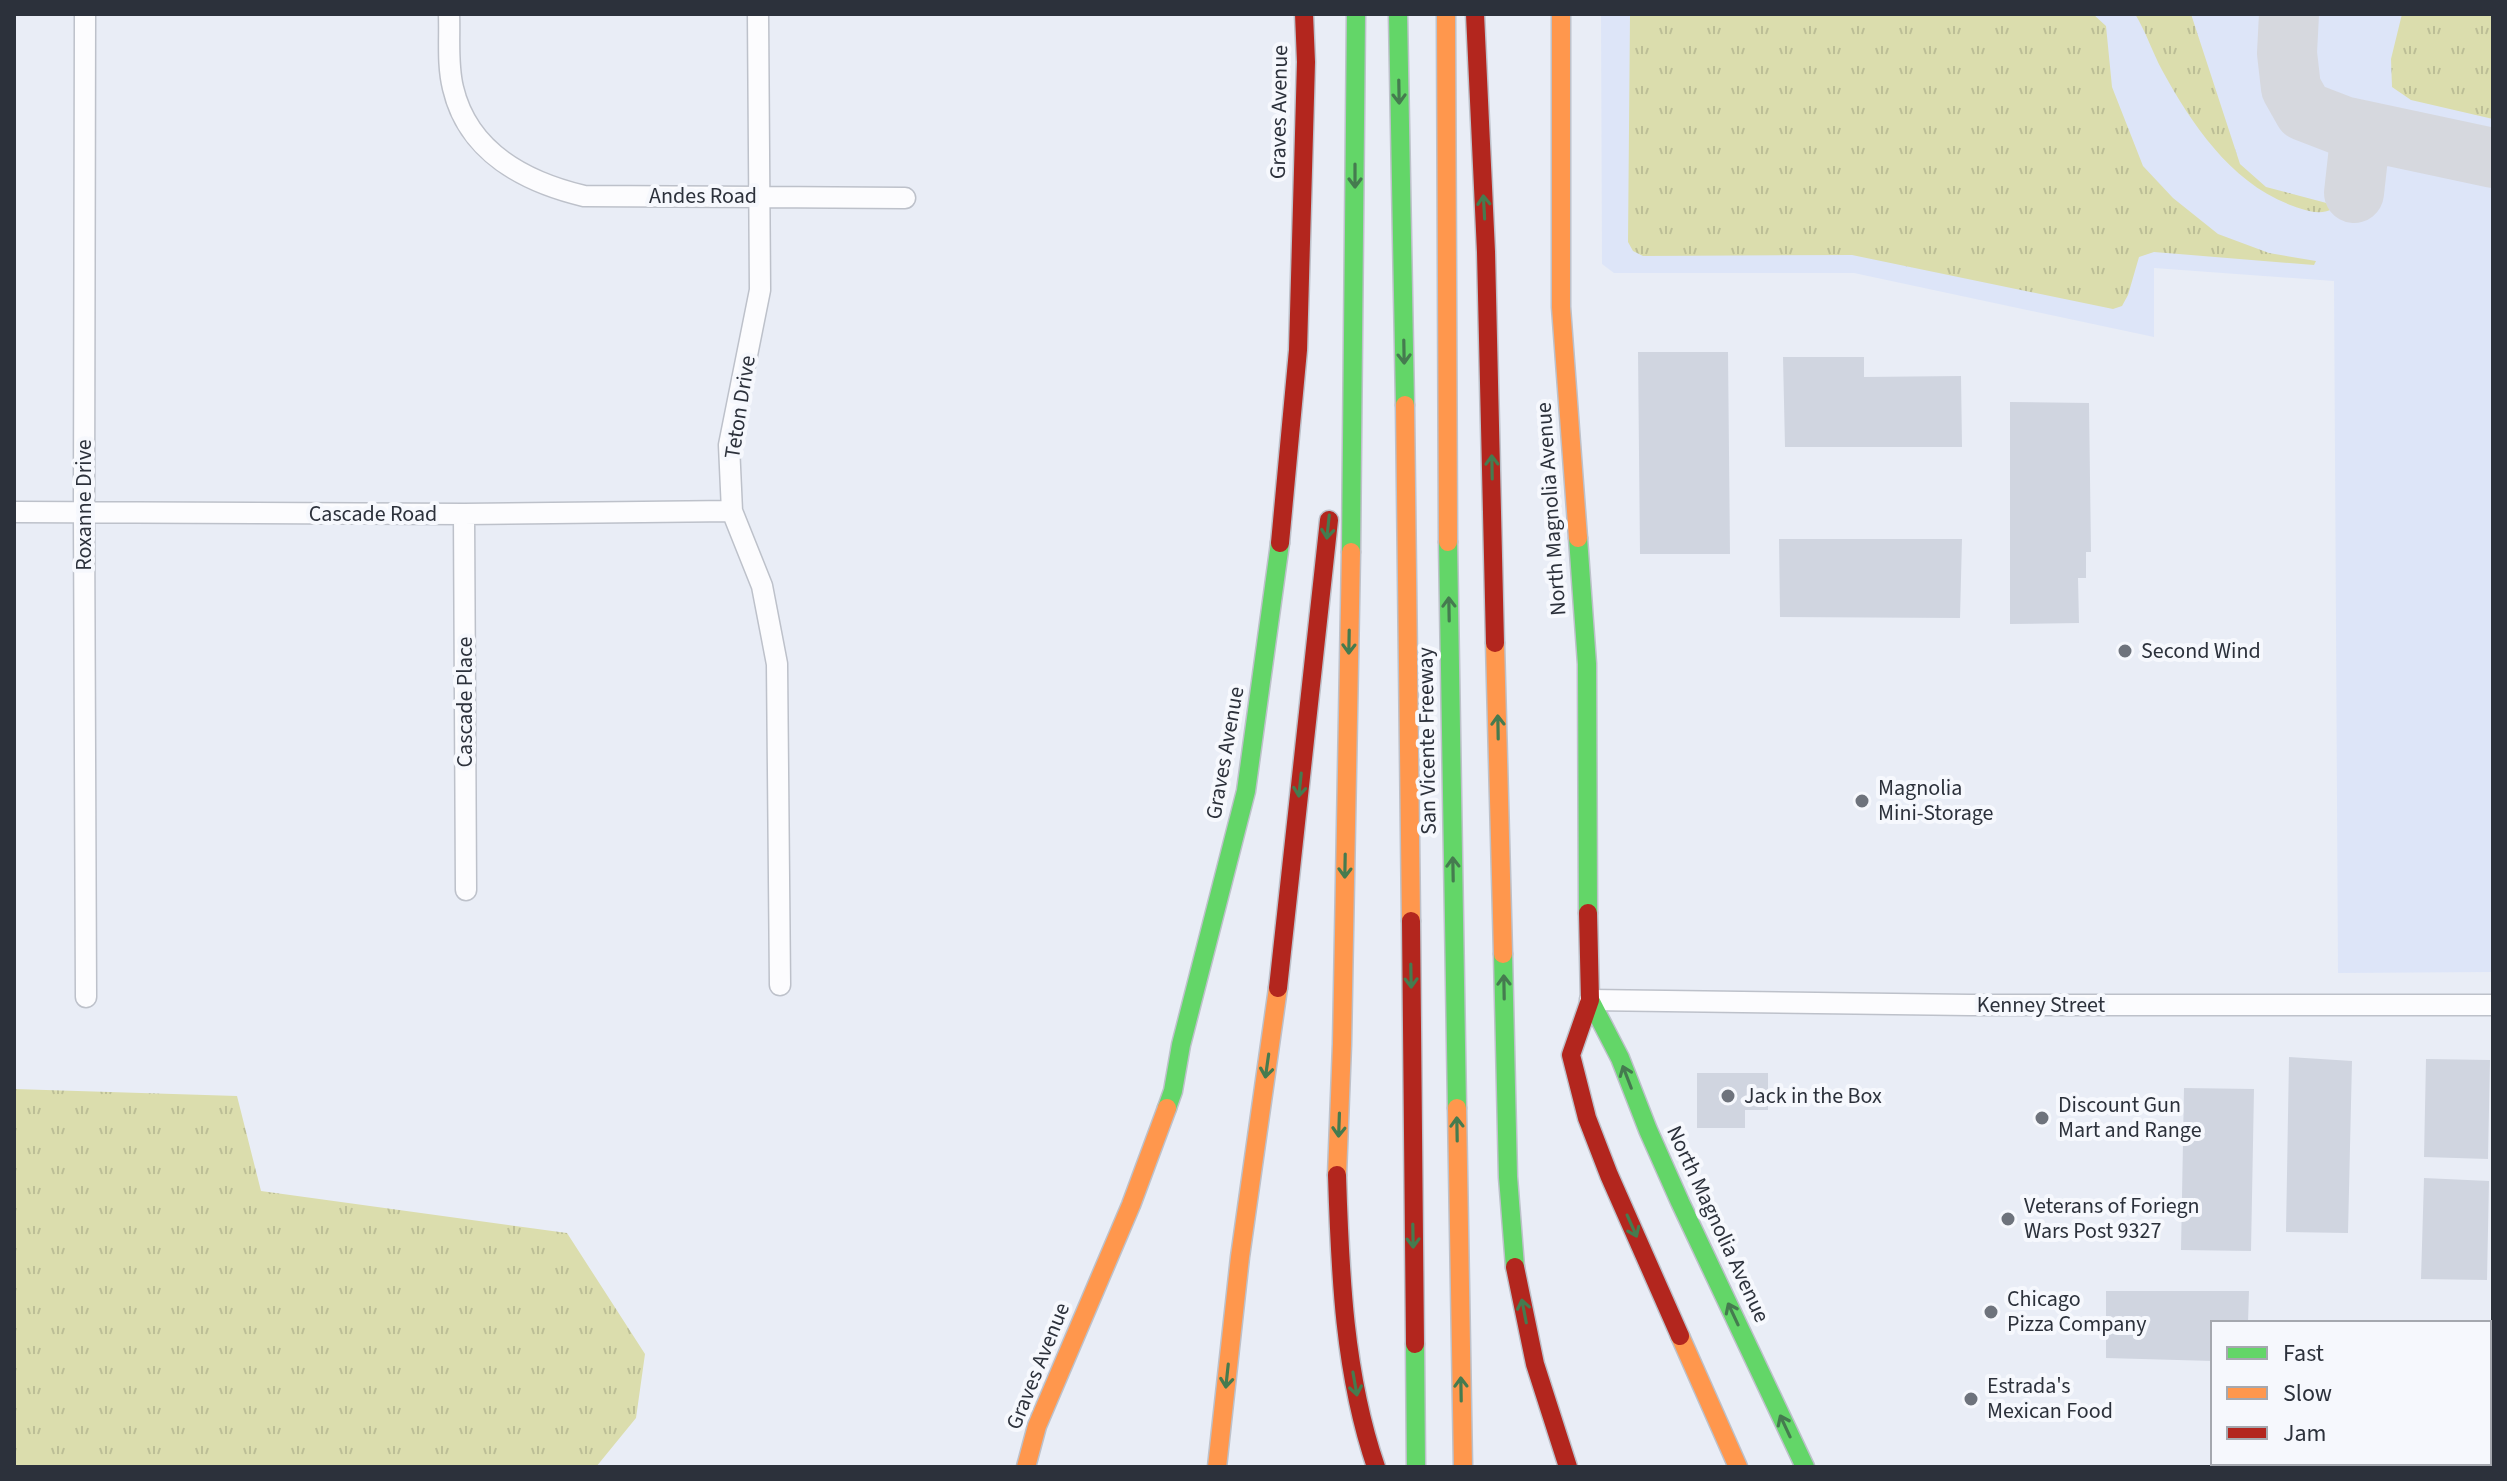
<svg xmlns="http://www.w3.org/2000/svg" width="2507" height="1481" font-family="'Source Sans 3',sans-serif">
  <defs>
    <pattern id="grass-tufts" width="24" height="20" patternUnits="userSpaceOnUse" patternTransform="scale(2)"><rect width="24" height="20" fill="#dbddad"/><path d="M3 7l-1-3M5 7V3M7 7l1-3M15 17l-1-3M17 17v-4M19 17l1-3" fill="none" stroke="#bcbe96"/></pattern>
  </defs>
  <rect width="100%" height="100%" fill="#e9edf6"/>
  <path fill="#dde5f8" d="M 1601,14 L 2493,14 L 2493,972 L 2338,973 L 2334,281 L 2154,268 L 2154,337 L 1854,273 L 1614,273 L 1602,264 Z"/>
  <path fill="url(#grass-tufts)" d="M 1630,14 L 2093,14 L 2106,26 L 2112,87 L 2143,166 L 2173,198 L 2218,234 L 2269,253 L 2316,261 L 2314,265 L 2154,252 L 2139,257 L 2128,295 L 2122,306 L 2113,309 L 1852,255 L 1643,256 L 1633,251 L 1628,242 Z
    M 2135,14 L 2191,14 L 2240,164 L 2266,187 L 2334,205 L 2334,208 C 2321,216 2307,211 2293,206 C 2232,184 2192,125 2162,70 C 2152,51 2146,32 2135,14 Z
    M 2402,14 L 2493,14 L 2493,119 L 2411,100 L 2392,87 L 2391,59 Z
    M 14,1089 L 237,1096 L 261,1191 L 567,1233 L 645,1354 L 636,1418 L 596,1467 L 14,1467 Z"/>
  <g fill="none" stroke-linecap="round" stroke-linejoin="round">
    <path stroke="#d6d8de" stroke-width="60" d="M 2289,14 L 2287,53 L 2291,88 L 2304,111 L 2343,126 L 2493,158
      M 2354,193 L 2361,130"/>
  </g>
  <path fill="#d0d5e0" d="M 1638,352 L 1728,352 L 1730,554 L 1640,554 Z
    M 1783,357 L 1864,357 L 1864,377 L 1961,376 L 1962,447 L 1785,447 Z
    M 2010,402 L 2089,403 L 2091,552 L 2086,552 L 2086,578 L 2078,578 L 2079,623 L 2010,624 Z
    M 1779,539 L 1962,539 L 1960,618 L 1780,617 Z
    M 2289,1057 L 2352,1061 L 2348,1233 L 2286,1232 Z
    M 2426,1059 L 2490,1060 L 2488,1159 L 2424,1157 Z
    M 1697,1073 L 1768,1073 L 1768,1110 L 1745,1110 L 1745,1128 L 1697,1128 Z
    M 2184,1088 L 2254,1089 L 2251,1251 L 2181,1250 Z
    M 2424,1178 L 2489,1181 L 2487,1280 L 2421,1279 Z
    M 2106,1291 L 2249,1291 L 2248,1323 L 2213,1323 L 2213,1361 L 2106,1358 Z"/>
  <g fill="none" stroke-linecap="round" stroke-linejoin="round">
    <g stroke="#bdc1ca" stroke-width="23">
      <path id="street" d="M 85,14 L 84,512 L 86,997
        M 449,14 C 450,38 447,64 453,88 C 468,152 525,182 584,196 L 905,198
        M 758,14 L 760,290 L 729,445 L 732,511 L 762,586 L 777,664 L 780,985
        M 14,512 L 464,514 L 732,511
        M 464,514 L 466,890
        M 1590,1000 L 1970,1005 L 2493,1005"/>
    </g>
    <g stroke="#bdc1ca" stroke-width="21">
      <path id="fast" d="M 1398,14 L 1405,405
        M 1578,538 L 1587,664 L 1588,913
        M 1448,542 L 1457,1108
        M 1351,552 L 1356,14
        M 1503,954 L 1508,1177 L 1515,1267
        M 1590,1000 L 1620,1058 L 1648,1130 L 1680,1202 L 1805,1467
        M 1167,1108 L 1173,1091 L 1181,1045 L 1246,791 L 1280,543
        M 1415,1344 L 1416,1467"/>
    </g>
    <g stroke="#bdc1ca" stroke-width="21">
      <path id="slow" d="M 1446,14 L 1448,542
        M 1561,14 L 1561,307 L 1578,538
        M 1405,405 L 1411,921
        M 1495,643 L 1503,954
        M 1457,1108 L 1463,1467
        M 1337,1175 L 1342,1044 L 1351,552
        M 1680,1336 L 1738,1467
        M 1026,1467 L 1037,1426 L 1131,1205 L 1167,1108
        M 1217,1467 L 1240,1257 L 1278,988"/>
    </g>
    <g stroke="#bdc1ca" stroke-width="21">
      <path id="jam" d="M 1475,14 L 1486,252 L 1495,643
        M 1280,543 L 1298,350 L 1306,62 L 1304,14
        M 1588,913 L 1590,1000 L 1571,1055 L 1587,1118 L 1609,1175 L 1680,1336
        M 1411,921 L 1415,1344
        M 1278,988 L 1329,520
        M 1337,1175 C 1340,1273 1344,1374 1376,1467
        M 1515,1267 L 1535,1364 L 1568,1467"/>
    </g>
    <use href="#street" stroke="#fcfcfe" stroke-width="20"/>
    <use href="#fast" stroke="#63d668" stroke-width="18"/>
    <use href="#slow" stroke="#ff974d" stroke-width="18"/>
    <use href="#jam" stroke="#b3261e" stroke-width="18"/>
  </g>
  <defs><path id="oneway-shaft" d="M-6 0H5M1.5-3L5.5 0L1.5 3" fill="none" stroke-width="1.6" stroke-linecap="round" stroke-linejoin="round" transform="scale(2)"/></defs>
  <g stroke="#457b4f">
    <use href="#oneway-shaft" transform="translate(1399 92) rotate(89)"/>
    <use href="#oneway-shaft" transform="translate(1355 176) rotate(90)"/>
    <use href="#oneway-shaft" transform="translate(1484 207) rotate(-93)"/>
    <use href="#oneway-shaft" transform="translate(1404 352) rotate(89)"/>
    <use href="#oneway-shaft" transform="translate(1492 467) rotate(-91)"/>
    <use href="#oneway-shaft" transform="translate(1328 527) rotate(96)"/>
    <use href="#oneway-shaft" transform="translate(1449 609) rotate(-91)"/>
    <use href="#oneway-shaft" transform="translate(1349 642) rotate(91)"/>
    <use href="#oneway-shaft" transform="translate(1498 727) rotate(-91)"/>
    <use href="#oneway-shaft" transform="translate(1300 785) rotate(96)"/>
    <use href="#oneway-shaft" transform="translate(1345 866) rotate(91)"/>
    <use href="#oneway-shaft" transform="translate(1453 869) rotate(-91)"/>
    <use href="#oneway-shaft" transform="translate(1411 976) rotate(89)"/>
    <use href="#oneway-shaft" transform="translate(1504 987) rotate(-91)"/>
    <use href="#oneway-shaft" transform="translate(1267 1066) rotate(98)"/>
    <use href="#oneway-shaft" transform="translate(1627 1077) rotate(-111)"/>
    <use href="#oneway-shaft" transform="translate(1339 1125) rotate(92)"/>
    <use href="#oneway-shaft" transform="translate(1457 1129) rotate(-91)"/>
    <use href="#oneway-shaft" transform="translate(1632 1226) rotate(66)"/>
    <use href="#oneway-shaft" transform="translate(1413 1236) rotate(89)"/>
    <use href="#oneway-shaft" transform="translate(1524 1311) rotate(-101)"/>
    <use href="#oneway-shaft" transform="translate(1733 1314) rotate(-115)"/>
    <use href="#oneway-shaft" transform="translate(1227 1376) rotate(96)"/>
    <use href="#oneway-shaft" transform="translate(1355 1384) rotate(80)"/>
    <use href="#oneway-shaft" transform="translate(1461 1389) rotate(-91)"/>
    <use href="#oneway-shaft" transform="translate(1785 1426) rotate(-115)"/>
  </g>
  <g fill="#6e737c" stroke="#f6f8fd" stroke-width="3">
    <circle cx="2125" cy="651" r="8"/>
    <circle cx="1862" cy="801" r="8"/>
    <circle cx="1728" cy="1096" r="8"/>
    <circle cx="2042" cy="1118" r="8"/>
    <circle cx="2008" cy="1219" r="8"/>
    <circle cx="1991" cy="1312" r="8"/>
    <circle cx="1971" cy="1399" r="8"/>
  </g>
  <g text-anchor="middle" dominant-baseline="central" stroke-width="8" stroke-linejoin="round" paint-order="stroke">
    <g font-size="22" fill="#2c313b" stroke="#f6f8fd">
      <text transform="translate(1279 112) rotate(-89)">Graves Avenue</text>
      <text x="703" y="196">Andes Road</text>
      <text transform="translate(740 407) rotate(-81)">Teton Drive</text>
      <text transform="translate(84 505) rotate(-90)">Roxanne Drive</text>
      <text transform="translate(1551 509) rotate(-94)">North Magnolia Avenue</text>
      <text x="373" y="514">Cascade Road</text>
      <text transform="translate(465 702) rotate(-90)">Cascade Place</text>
      <text transform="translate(1427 741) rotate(-91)">San Vicente Freeway</text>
      <text transform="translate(1225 753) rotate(-80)">Graves Avenue</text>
      <text x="2041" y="1005">Kenney Street</text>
      <text transform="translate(1718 1224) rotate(65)">North Magnolia Avenue</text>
      <text transform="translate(1038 1366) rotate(-68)">Graves Avenue</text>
    </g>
    <g font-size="22" fill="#2c313b" stroke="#f6f8fd" text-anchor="start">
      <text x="2141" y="651">Second Wind</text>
      <text x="1878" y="788">Magnolia<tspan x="1878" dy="25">Mini-Storage</tspan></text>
      <text x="1744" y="1096">Jack in the Box</text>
      <text x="2058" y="1105">Discount Gun<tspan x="2058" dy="25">Mart and Range</tspan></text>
      <text x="2024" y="1206">Veterans of Foriegn<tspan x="2024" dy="25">Wars Post 9327</tspan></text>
      <text x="2007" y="1299">Chicago<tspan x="2007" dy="25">Pizza Company</tspan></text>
      <text x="1987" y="1386">Estrada's<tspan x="1987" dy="25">Mexican Food</tspan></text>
    </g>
  </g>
  <rect width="2507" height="1481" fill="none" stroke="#2c313b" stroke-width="32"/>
  <rect x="2211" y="1321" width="280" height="144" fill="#f6f8fd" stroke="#a5a8af" stroke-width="2"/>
  <rect x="2227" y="1347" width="40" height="12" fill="#63d668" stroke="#a5a8af" stroke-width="2"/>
  <text x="2283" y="1361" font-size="24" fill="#2c313b">Fast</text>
  <rect x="2227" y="1387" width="40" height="12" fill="#ff974d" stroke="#a5a8af" stroke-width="2"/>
  <text x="2283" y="1401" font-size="24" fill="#2c313b">Slow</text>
  <rect x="2227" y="1427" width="40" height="12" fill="#b3261e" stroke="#a5a8af" stroke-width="2"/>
  <text x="2283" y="1441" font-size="24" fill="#2c313b">Jam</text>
</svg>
